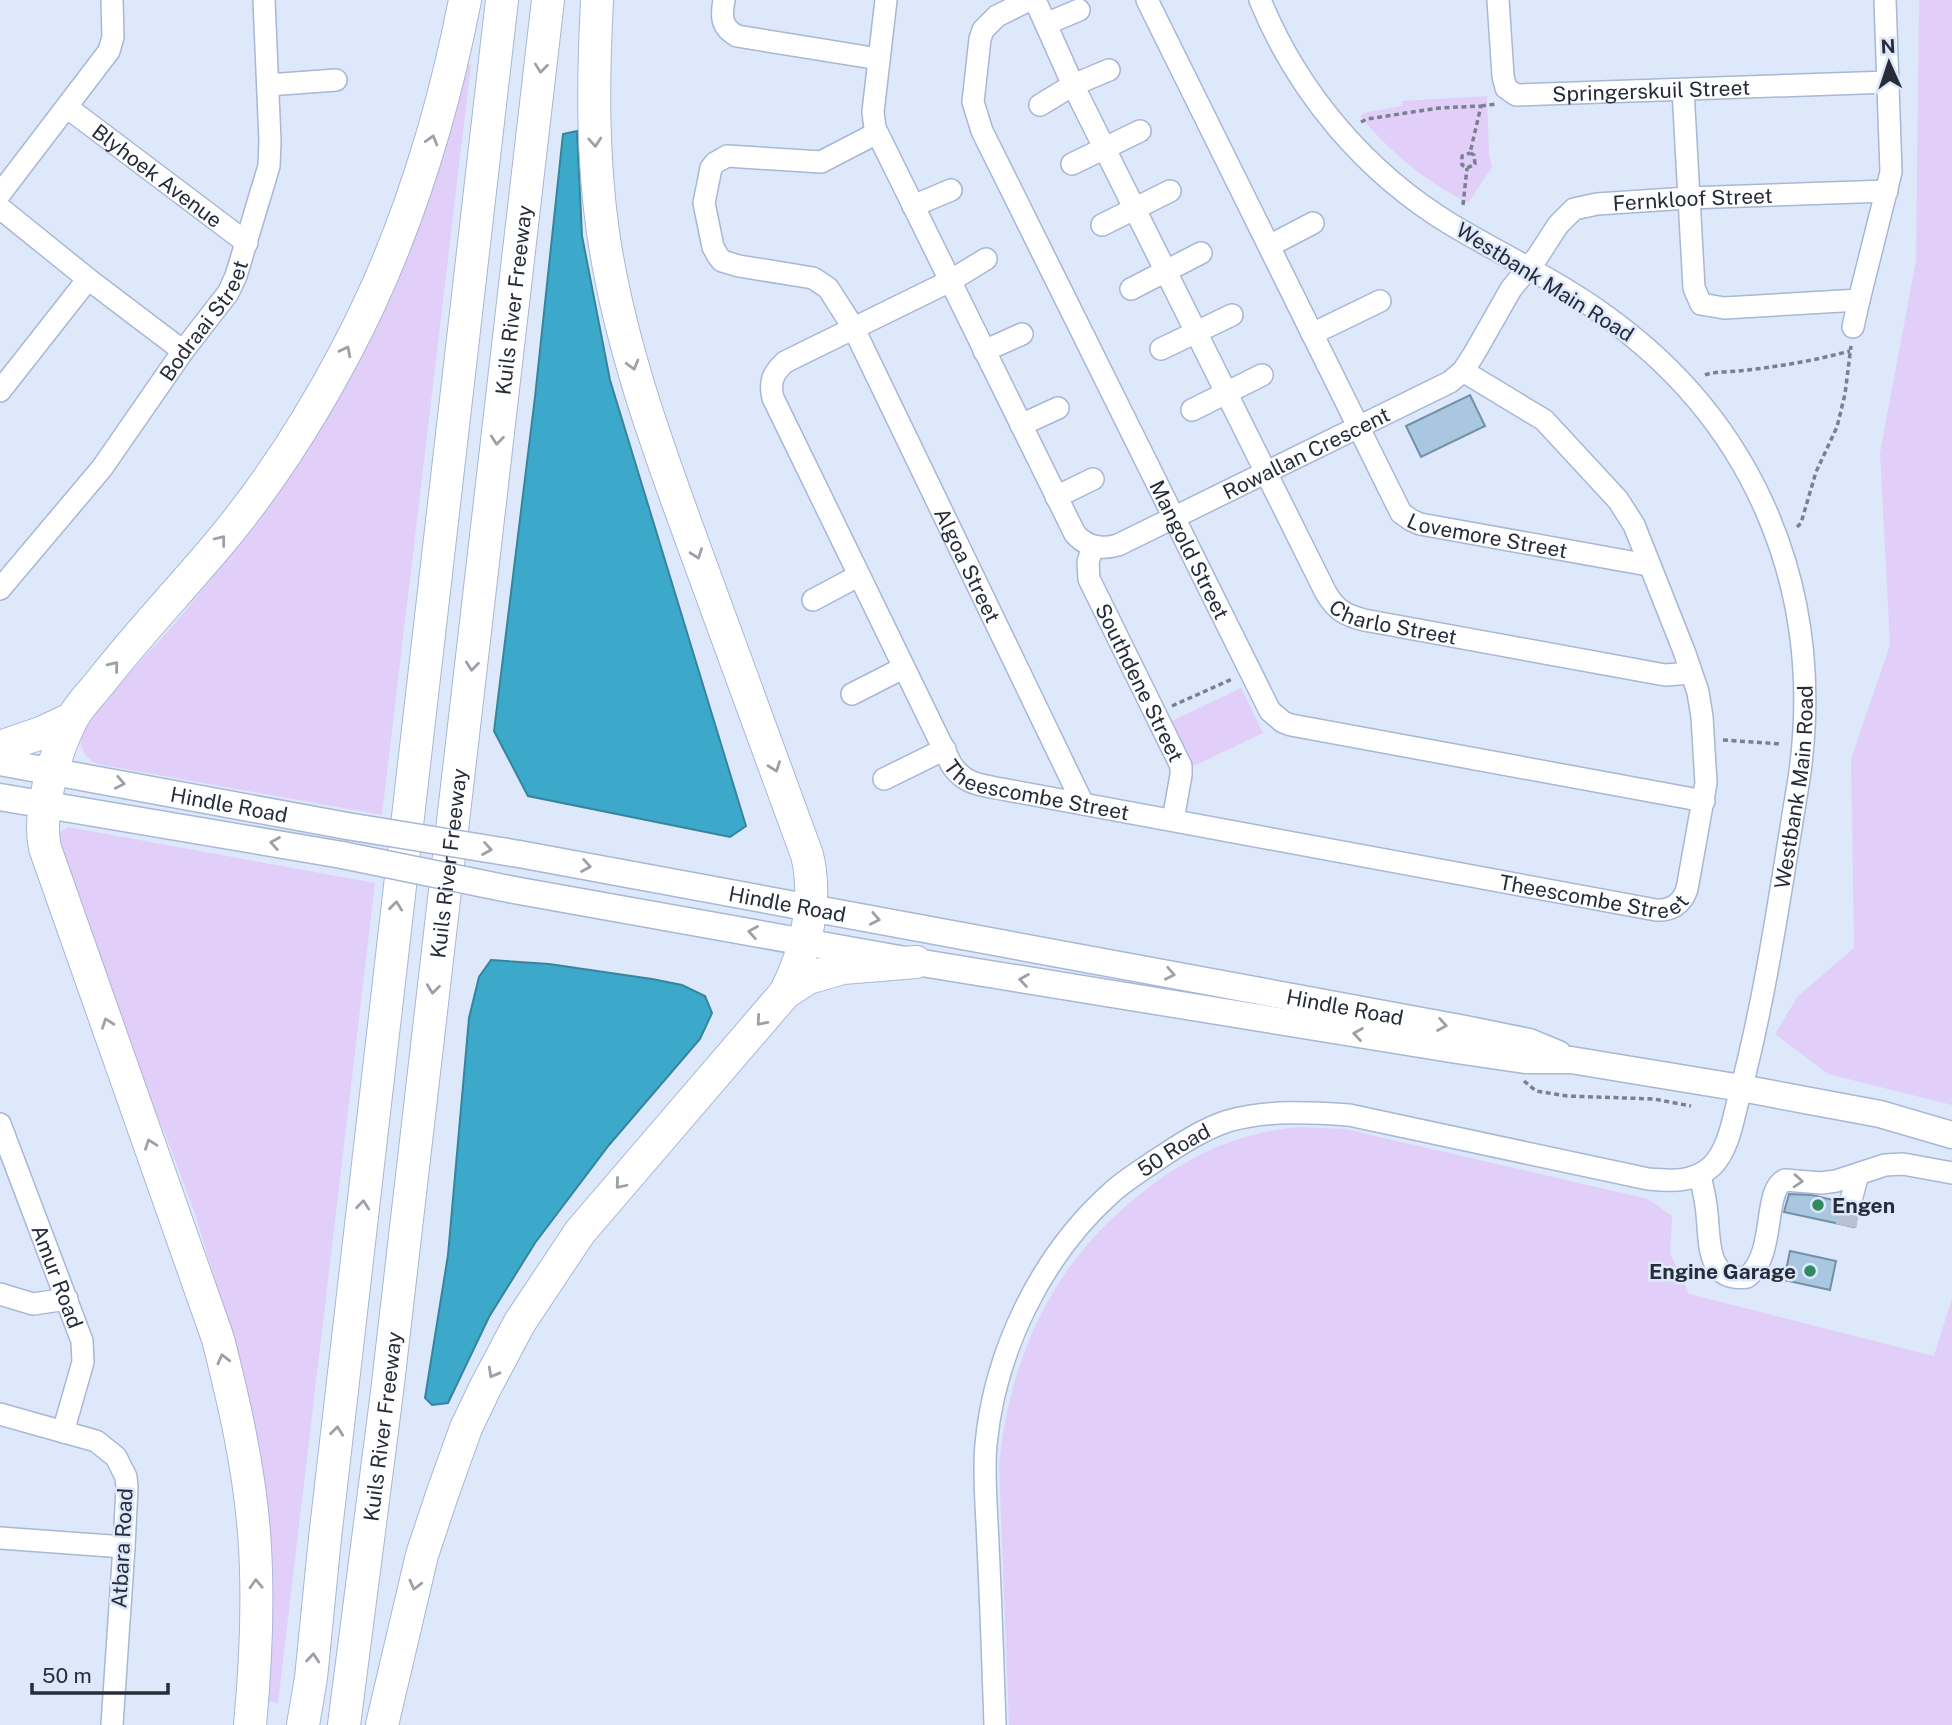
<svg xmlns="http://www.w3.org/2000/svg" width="1952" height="1725" font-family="'Public Sans',sans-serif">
  <rect width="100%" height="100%" fill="#dde8fb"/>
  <path fill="#e1cff9" d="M 1919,0 L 1952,0 L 1952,1105 L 1828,1074 L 1775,1034 L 1798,996 L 1854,948 L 1851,759 L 1890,645 L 1880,453 L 1916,261 Z
    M 462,64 L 471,65 L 382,815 L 97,764 C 77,753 78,737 88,719 L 170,629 L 209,582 L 278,488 Z
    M 1487,96 L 1489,153 L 1492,167 L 1468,203 C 1425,181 1391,153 1360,116 L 1367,112 L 1402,106 L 1402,101 Z
    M 1241,688 L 1263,733 L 1194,766 L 1172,721 Z
    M 68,827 L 375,883 L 278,1703 L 266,1701 L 249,1403 L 239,1357 L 194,1211 L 168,1141 L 147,1091 L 58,845 L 60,832 Z
    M 1299,1127 L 1345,1129 L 1648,1199 L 1672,1216 L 1670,1253 L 1689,1294 L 1934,1356 L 1952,1298 L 1952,1725 L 1009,1725 L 999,1465 C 1010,1352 1056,1257 1148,1188 C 1196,1152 1240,1133 1299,1127 Z"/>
  <path fill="#3da9ca" stroke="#36849e" stroke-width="2" d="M 577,131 L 582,236 L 610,380 L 746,826 L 730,837 L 528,796 L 494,731 L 535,397 L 563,134 Z
    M 491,960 L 549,964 L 652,979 L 682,985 L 705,996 L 712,1013 L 700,1039 L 609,1145 L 535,1243 L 489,1317 L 448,1403 L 432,1405 L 425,1398 L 448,1255 L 469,1018 L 479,977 Z"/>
  <path fill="#a9c7e0" stroke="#7390a7" stroke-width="2" d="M 1470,395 L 1485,426 L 1421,457 L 1406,426 Z
    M 1789,1194 L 1812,1195 L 1837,1201 L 1838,1208 L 1841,1214 L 1847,1217 L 1857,1215 L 1854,1227 L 1784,1212 Z
    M 1790,1251 L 1836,1261 L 1830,1290 L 1784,1280 Z"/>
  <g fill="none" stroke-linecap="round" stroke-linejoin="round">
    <path stroke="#b8c2d4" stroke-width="21" stroke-dasharray="21 10" stroke-linecap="butt" d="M 1846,1226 L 1850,1204"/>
    <g stroke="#a7b7d6" stroke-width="24">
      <g id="minor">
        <path d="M 724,0 C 721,17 721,27 737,36 L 879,59"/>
        <path id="s1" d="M 886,0 L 873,112 L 875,128 L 1075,534 C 1087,547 1101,550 1118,545 L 1450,382 L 1463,371 L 1474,354 L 1511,289 L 1538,256 L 1558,225 L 1574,209 L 1597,204 L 1688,198 L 1887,191"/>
        <path id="s2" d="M 1029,0 L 997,16 L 983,30 L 980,39 L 973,102 L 982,131 L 1270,711 L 1283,722 L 1291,725 L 1704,801"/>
        <path id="s3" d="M 1035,0 L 1073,85 L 1326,593 C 1336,610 1345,615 1364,620 L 1665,675 L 1691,673"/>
        <path id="s4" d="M 1147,0 L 1401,513 L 1411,520 L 1420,524 L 1648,565"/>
        <path id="s5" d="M 1498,0 L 1503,76 L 1506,88 L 1516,95 L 1889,82"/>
        <path d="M 1046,24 L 1079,10"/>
        <path d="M 268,85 L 336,80"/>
        <path d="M 1683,90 L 1694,288 L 1701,304 L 1724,308 L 1859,300 L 1891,172 L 1885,0"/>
        <path d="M 1040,105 L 1073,85 L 1109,70"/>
        <path id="s6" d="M 68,108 L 247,243"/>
        <path id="s7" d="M 877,133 L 821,162 L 727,156 L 715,163 L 711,168 L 704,203 L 713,247 L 718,256 L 722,261 L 739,266 L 813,278 L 828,288 L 853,327 L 1083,804"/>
        <path d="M 1072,164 L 1140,131"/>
        <path d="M 0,194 L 109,51 L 113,37 L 112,0"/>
        <path d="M 913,206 L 951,190"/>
        <path d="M 0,208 L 88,279 L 183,351"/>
        <path d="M 1102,225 L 1170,191"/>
        <path d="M 1269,246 L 1313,223"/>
        <path id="s8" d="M 986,259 L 950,281 L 785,362 C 773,373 769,382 773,398 L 951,764 C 965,786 983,785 1007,790 L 1656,910 C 1671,911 1682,904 1687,889 L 1706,783 L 1702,717 L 1698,692 L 1684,651 L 1634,525 L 1618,500 L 1544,420 L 1463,371"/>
        <path d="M 1131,289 L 1201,253"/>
        <path d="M 1853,327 L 1859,300"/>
        <path d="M 1312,334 L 1380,301"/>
        <path d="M 1161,349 L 1232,315"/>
        <path d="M 984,351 L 1022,334"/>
        <path d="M 0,391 L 88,279"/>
        <path d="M 1192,410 L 1262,375"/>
        <path d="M 1021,425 L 1058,408"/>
        <path d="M 1056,497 L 1093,479"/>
        <path id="s9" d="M 1093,546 L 1088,562 L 1089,579 L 1181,766 L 1181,775 L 1173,820"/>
        <path id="s10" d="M 0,589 L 102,468 L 183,351 L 228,293 L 236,276 L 269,166 L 270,141 L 264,0"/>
        <path d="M 813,600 L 858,576"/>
        <path d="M 852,694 L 903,668"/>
        <path d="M 884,779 L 945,749"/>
        <path id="s11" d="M 0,1124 L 82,1341 L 83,1362 L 63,1432"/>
        <path d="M 1700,1176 C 1703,1188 1706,1201 1707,1214 C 1710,1242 1706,1282 1747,1277 C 1777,1254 1762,1190 1785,1180 L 1821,1183 L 1836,1181 L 1885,1165 L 1903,1164 L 1952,1173"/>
        <path d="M 1850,1204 L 1858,1174"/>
        <path d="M 0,1294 L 33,1304 L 67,1299"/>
        <path d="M 0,1414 L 96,1441 L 116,1457 L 126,1477 L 127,1487 L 124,1547 L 112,1725"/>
        <path d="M 0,1538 L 124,1547"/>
        <path id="s12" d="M 995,1725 C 993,1665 991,1605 988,1545 C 987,1512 983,1477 986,1444 C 995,1351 1041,1256 1111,1193 C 1125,1180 1142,1170 1158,1159 C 1179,1145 1203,1129 1228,1121 C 1267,1110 1308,1112 1349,1115 L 1648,1179 C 1671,1181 1694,1183 1712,1166 C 1729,1149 1733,1119 1739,1097 C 1767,993 1781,885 1799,779 C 1826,592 1757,423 1603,314 C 1557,281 1501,254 1452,225 C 1366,173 1298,93 1260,0"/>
      </g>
    </g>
    <g stroke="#a7b7d6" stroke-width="29">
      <g id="major">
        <path id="s13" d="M 0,762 L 347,826"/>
        <path d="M 0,797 L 342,855"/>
        <path id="s14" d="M 519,854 L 1465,1029 L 1529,1042 L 1558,1054"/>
        <path d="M 514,890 L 916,962 L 1457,1050 L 1525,1060 L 1571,1060 L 1741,1088 L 1880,1114 L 1952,1135"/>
      </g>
    </g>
    <g stroke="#a7b7d6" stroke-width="34">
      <g id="highway">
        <path d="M 0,747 L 41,733 L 71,719"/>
        <path d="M 785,993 L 808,978 L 843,968 L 916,962"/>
        <path d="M 250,1725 C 256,1661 259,1597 254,1533 C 249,1467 234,1402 218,1339 L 45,848 C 37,813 55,753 71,721 C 78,706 93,692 103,679 C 139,633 179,591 216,547 C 266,488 309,421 345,353 C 404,242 441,123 465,0"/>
        <path d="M 303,1725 L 311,1678 L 325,1538 L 502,0"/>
        <path id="s15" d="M 344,1725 L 387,1392 L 548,0"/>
        <path d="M 382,1725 L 422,1555 L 443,1492 L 466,1428 L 485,1388 L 520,1322 L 580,1232 L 785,993 C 806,953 818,899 807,855 C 770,754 733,653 696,552 C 658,448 619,343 603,232 C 592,155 593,78 597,0"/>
      </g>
    </g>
    <path stroke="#798191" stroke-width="3.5" stroke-dasharray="5 3.5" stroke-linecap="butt" d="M 1481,106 L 1496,104
      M 1361,122 L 1367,119 L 1439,108 L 1481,106 L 1470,153 L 1474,155 L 1475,164 L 1467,168 L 1462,165 L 1462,156 L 1470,153
      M 1463,205 L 1467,168
      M 1705,375 C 1714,371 1736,372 1748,370 C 1783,366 1816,360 1850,351
      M 1797,527 L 1801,523 L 1816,472 L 1837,427 L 1845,394 L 1851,346
      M 1172,706 L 1232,679
      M 1723,740 L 1782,744
      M 1524,1081 L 1536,1091 L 1567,1096 L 1654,1099 L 1691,1106"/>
    <use href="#minor" stroke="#fff" stroke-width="21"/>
    <use href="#major" stroke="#fff" stroke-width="26"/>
    <use href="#highway" stroke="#fff" stroke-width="32"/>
    <g stroke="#a7b7d6" stroke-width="29" stroke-linecap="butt">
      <path id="major-bridge" d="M 347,826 L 519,854
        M 342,855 L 514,890"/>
    </g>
    <use href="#major-bridge" stroke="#fff" stroke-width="26"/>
  </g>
  <defs><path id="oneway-chevron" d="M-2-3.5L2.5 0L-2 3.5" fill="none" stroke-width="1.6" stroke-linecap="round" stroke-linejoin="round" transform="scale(1.75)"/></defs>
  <g stroke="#9da0a6">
    <use href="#oneway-chevron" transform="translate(541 68) rotate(96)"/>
    <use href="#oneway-chevron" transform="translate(432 140) rotate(-74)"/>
    <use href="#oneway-chevron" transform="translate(595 142) rotate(86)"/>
    <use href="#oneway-chevron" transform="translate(346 351) rotate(-63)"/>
    <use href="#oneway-chevron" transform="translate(633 365) rotate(74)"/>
    <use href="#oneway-chevron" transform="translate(497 440) rotate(96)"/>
    <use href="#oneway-chevron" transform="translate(221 540) rotate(-52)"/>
    <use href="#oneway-chevron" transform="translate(697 554) rotate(70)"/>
    <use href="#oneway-chevron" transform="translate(114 666) rotate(-51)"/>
    <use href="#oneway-chevron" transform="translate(472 666) rotate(96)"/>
    <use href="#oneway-chevron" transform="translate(775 767) rotate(70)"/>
    <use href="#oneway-chevron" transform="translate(120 783) rotate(11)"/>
    <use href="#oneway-chevron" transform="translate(275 843) rotate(-170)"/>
    <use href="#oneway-chevron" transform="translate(487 849) rotate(9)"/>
    <use href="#oneway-chevron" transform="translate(586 866) rotate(10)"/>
    <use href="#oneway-chevron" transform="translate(396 906) rotate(-84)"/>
    <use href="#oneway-chevron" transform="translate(875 919) rotate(11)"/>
    <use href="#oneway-chevron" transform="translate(753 932) rotate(-170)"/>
    <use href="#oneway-chevron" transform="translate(1170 974) rotate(11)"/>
    <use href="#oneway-chevron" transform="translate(1024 980) rotate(-171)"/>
    <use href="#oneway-chevron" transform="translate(433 989) rotate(97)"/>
    <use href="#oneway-chevron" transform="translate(761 1021) rotate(131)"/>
    <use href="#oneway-chevron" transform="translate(107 1023) rotate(-110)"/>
    <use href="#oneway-chevron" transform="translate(1442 1025) rotate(10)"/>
    <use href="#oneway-chevron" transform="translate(1358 1034) rotate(-171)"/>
    <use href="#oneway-chevron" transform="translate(150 1144) rotate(-110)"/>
    <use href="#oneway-chevron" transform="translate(1798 1181) rotate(4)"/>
    <use href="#oneway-chevron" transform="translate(620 1184) rotate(130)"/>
    <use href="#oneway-chevron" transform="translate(363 1205) rotate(-84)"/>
    <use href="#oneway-chevron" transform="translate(223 1359) rotate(-104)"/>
    <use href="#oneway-chevron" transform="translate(493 1373) rotate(119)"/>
    <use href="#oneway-chevron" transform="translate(337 1431) rotate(-83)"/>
    <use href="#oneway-chevron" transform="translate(256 1584) rotate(-92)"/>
    <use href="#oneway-chevron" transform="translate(415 1585) rotate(104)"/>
    <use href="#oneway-chevron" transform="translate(313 1658) rotate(-85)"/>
  </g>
  <g fill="#318b62" stroke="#dde8fb" stroke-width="2.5">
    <circle cx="1818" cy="1205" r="7"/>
    <circle cx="1810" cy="1271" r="7"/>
  </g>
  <g text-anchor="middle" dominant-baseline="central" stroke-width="5" stroke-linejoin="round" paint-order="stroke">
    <g font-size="21" fill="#262c39" stroke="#dde8fb">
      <text stroke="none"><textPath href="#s5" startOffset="236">Springerskuil Street</textPath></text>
      <text stroke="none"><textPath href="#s6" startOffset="112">Blyhoek Avenue</textPath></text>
      <text stroke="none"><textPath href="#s1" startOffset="1332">Fernkloof Street</textPath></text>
      <text transform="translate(1545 282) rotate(32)">Westbank Main Road</text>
      <text stroke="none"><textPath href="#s15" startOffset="1435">Kuils River Freeway</textPath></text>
      <text stroke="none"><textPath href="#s10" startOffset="338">Bodraai Street</textPath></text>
      <text stroke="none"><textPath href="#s1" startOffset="838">Rowallan Crescent</textPath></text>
      <text stroke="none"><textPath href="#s4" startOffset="663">Lovemore Street</textPath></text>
      <text stroke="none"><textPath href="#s2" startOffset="626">Mangold Street</textPath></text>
      <text stroke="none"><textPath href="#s7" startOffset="696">Algoa Street</textPath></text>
      <text stroke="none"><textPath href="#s3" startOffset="738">Charlo Street</textPath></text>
      <text stroke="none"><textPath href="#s9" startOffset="149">Southdene Street</textPath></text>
      <text stroke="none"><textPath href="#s8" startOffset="766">Theescombe Street</textPath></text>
      <text stroke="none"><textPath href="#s12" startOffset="1591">Westbank Main Road</textPath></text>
      <text stroke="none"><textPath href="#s13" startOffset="233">Hindle Road</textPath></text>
      <text stroke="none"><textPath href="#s15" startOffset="868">Kuils River Freeway</textPath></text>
      <text stroke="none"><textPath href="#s8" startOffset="1334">Theescombe Street</textPath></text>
      <text stroke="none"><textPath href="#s14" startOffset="273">Hindle Road</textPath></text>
      <text stroke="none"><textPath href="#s14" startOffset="840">Hindle Road</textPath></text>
      <text stroke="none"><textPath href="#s12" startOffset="644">50 Road</textPath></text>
      <text stroke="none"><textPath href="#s11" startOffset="163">Amur Road</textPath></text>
      <text stroke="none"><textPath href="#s15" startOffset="301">Kuils River Freeway</textPath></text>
      <text transform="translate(122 1548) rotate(-87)">Atbara Road</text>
    </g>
    <g font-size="21" font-weight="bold" fill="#262c39" stroke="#dde8fb" text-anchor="start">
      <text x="1832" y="1205">Engen</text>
      <text x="1796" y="1271" text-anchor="end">Engine Garage</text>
    </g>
  </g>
  <g transform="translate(1889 63) rotate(357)" stroke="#dde8fb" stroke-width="5" paint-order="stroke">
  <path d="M0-5L12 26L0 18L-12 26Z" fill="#262c39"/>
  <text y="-10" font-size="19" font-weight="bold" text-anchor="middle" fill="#262c39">N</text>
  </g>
  <path d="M32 1683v10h136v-10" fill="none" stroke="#262c39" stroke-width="3.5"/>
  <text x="42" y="1683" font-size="21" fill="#262c39" stroke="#dde8fb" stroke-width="5" paint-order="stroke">50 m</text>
</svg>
